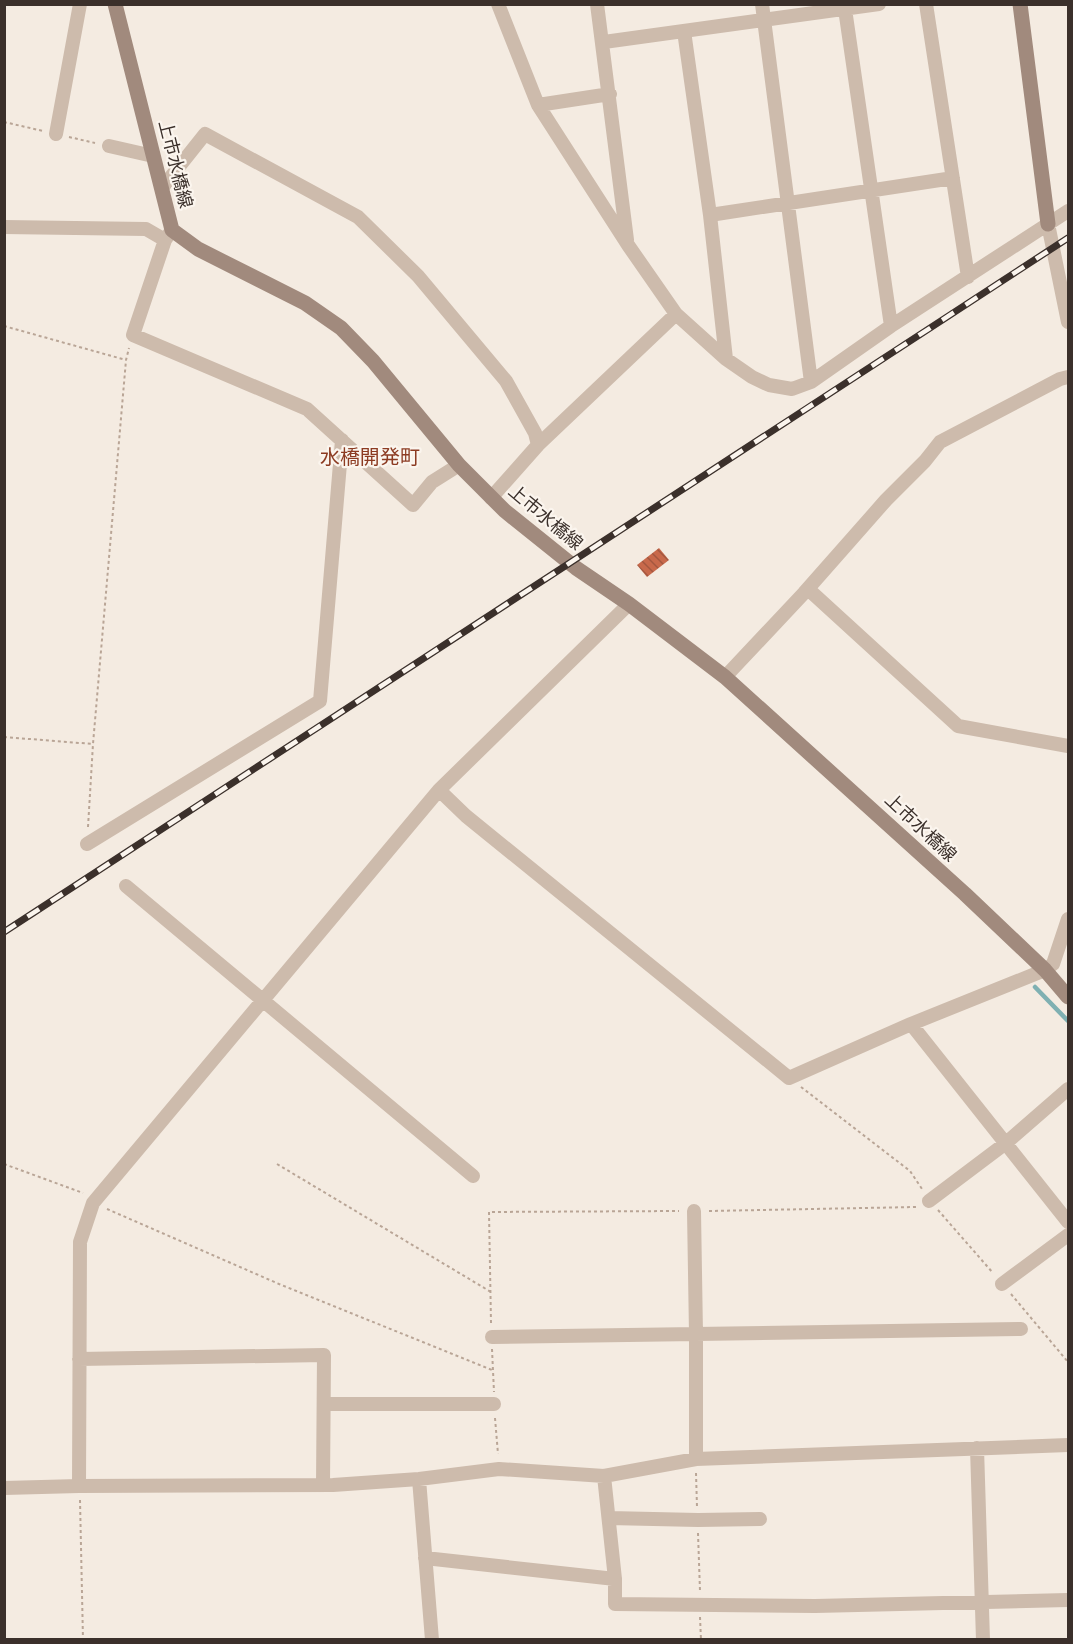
<svg xmlns="http://www.w3.org/2000/svg" width="1073" height="1644" font-family="'DejaVu Sans','Noto Sans JP',sans-serif">
  <defs>
    <pattern id="building-back-hatch" width="6" height="6" patternUnits="userSpaceOnUse" patternTransform="scale(1.5)"><rect width="6" height="6" fill="#c8694b"/><path d="M-1 5l2 2M0 0l6 6M5-1l2 2" fill="none" stroke="#a4573f"/></pattern>
  </defs>
  <rect width="100%" height="100%" fill="#f4ebe1"/>
  <g fill="none" stroke-linecap="round" stroke-linejoin="round">
    <path stroke="#7fb0b2" stroke-width="4.5" d="M 1035,987 L 1068,1021"/>
  </g>
  <path fill="url(#building-back-hatch)" d="M 659,548 L 669,560 L 647,577 L 637,565 Z"/>
  <g fill="none" stroke-linecap="round" stroke-linejoin="round">
    <path stroke="#b9a596" stroke-width="2" stroke-dasharray="3 3" stroke-linecap="butt" d="M 4,122 L 43,131
      M 69,137 L 95,143
      M 4,326 L 126,360
      M 4,737 L 93,744
      M 88,827 L 93,744 L 126,360 L 129,348
      M 801,1087 L 910,1171 L 922,1189
      M 4,1164 L 83,1193
      M 277,1164 L 491,1292
      M 107,1209 L 279,1284 L 492,1370
      M 938,1210 L 993,1273
      M 709,1211 L 916,1207
      M 1011,1294 L 1068,1362
      M 491,1323 L 489,1212 L 679,1211
      M 492,1349 L 494,1392
      M 495,1418 L 498,1454
      M 696,1473 L 697,1507
      M 80,1500 L 83,1640
      M 698,1533 L 700,1591
      M 700,1617 L 701,1640"/>
    <path stroke="#cdbbac" stroke-width="14" d="M 498,4 L 538,105 L 628,245 L 676,314 L 726,359 L 752,377 L 769,385 L 792,389 L 811,382 L 891,326 L 1068,211
      M 597,4 L 627,240
      M 762,4 L 811,382
      M 926,4 L 968,277
      M 845,9 L 891,326
      M 684,31 L 710,215 L 726,359
      M 604,42 L 879,4
      M 538,105 L 610,94
      M 56,134 L 80,4
      M 109,146 L 153,156
      M 162,188 L 205,134 L 358,217 L 418,276 L 506,381 L 535,433 L 538,445 L 491,498
      M 710,215 L 953,178
      M 1048,224 L 1068,322
      M 4,227 L 146,229 L 165,240
      M 172,230 L 165,240 L 133,335 L 307,409 L 413,505 L 432,482 L 459,465
      M 538,445 L 676,314
      M 808,589 L 958,726 L 1068,746
      M 725,677 L 804,593 L 886,500 L 925,461 L 940,442 L 1060,379 L 1068,377
      M 439,790 L 466,816 L 789,1078 L 911,1024 L 1045,970 L 1053,964 L 1068,919
      M 87,844 L 320,701 L 342,440
      M 126,886 L 473,1176
      M 911,1024 L 1068,1222
      M 929,1201 L 1006,1143 L 1068,1089
      M 694,1211 L 696,1334 L 1021,1329
      M 1002,1284 L 1068,1235
      M 492,1337 L 696,1334 L 696,1459
      M 79,1359 L 324,1355 L 323,1485
      M 324,1404 L 494,1404
      M 977,1448 L 983,1640
      M 604,1476 L 615,1579 L 615,1604 L 815,1606 L 1068,1600
      M 419,1479 L 432,1640
      M 79,1486 L 80,1242 L 93,1203 L 439,790 L 629,604
      M 4,1488 L 79,1486 L 333,1485 L 419,1479 L 499,1469 L 604,1476 L 696,1459 L 1068,1445
      M 609,1518 L 698,1520 L 760,1519
      M 425,1558 L 615,1579"/>
    <path stroke="#a18a7d" stroke-width="15" d="M 115,4 L 172,230 L 198,249 L 305,303 L 341,328 L 373,361 L 459,465 L 505,511 L 576,568 L 629,604 L 725,677 L 965,894 L 1045,970 L 1068,997
      M 1020,4 L 1048,224"/>
    <g stroke="#3b302b" stroke-width="7">
      <path id="rail" d="M 4,932 L 1068,238"/>
    </g>
    <use href="#rail" stroke="#fbf5ee" stroke-width="4.5" stroke-dasharray="14" stroke-linecap="butt"/>
  </g>
  <g text-anchor="middle" dominant-baseline="central" stroke-width="4.5" stroke-linejoin="round" paint-order="stroke">
    <g font-size="18" fill="#3b302b" stroke="#fbf5ee">
      <text transform="translate(176 164) rotate(76)">上市水橋線</text>
      <text transform="translate(546 517) rotate(40)">上市水橋線</text>
      <text transform="translate(921 827) rotate(43)">上市水橋線</text>
    </g>
    <g font-size="20" fill="#8c3b22" stroke="#fbf5ee">
      <text x="370" y="457">水橋開発町</text>
    </g>
  </g>
  <rect width="1073" height="1644" fill="none" stroke="#3b302b" stroke-width="12"/>
</svg>
